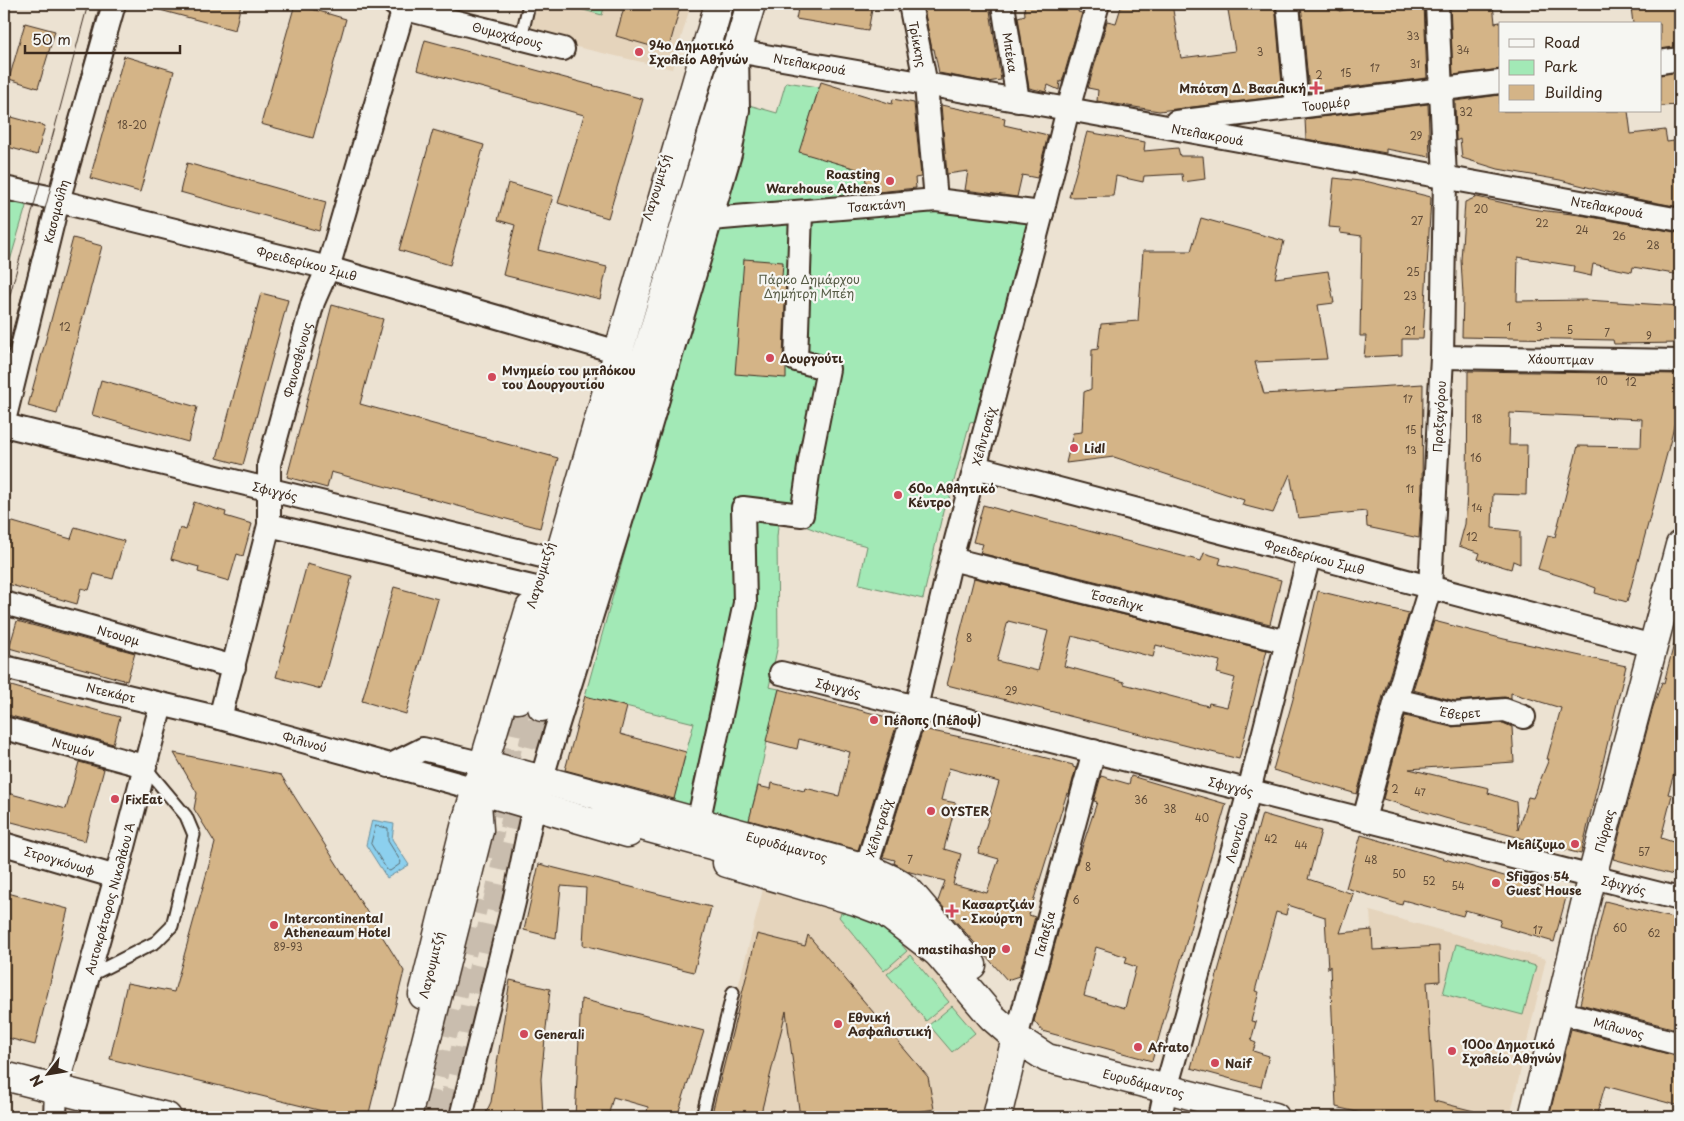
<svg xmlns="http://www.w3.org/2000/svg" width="1684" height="1121" font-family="'Playpen Sans',sans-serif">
  <rect width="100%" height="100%" fill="#ece2d2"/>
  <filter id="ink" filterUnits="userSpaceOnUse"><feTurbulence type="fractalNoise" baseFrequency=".02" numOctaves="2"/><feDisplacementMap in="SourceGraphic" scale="10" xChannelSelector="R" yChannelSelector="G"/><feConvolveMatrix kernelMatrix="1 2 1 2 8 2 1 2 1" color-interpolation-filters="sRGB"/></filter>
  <g filter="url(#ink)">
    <path fill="#e5d4bc" d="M 537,4 L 691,4 L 672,69 L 529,36 Z
      M 763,889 L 859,911 L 903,932 L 995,1034 L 999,1041 L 1001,1046 L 985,1117 L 705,1117 Z
      M 1370,911 L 1546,959 L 1510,1117 L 1384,1117 Z"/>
    <path fill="#a2e9b6" stroke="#6e8a6a" d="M 561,4 L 605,4 L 602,15 Z
      M 786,82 L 819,87 L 800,151 L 873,158 L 865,175 L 869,197 L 1035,206 L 975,421 L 970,422 L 948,503 L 945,503 L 923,599 L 859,584 L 867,546 L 836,538 L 779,516 L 777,537 L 778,645 L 769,687 L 779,689 C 768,733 760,778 749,822 L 672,805 L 694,723 L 585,696 L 749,105 L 777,113 Z
      M 4,201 L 27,203 L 4,281 Z
      M 841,913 C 875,917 886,926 907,951 L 884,971 L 839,917 Z
      M 1456,944 L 1536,966 L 1523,1015 L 1443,994 Z
      M 910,955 L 949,1002 L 926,1021 L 887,974 Z
      M 952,1006 L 975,1033 L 952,1052 L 929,1025 Z"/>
    <path fill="#8cd0ee" stroke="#6c8e9b" d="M 372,820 L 394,824 L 392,839 L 409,865 L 387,878 L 366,845 Z"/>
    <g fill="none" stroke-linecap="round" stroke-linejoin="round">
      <path stroke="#5b6c71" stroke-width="1" d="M 376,826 L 388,828 L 388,841 L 401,862 L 400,864 L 390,871 L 387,870 L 371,844 Z"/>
    </g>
    <path fill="#d4b487" stroke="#3b2a1e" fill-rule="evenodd" d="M 156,4 L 241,4 L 235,30 L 156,9 Z
      M 295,4 L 346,19 L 313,138 L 261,124 Z
      M 625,4 L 681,4 L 668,51 L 616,36 Z
      M 799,4 L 873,4 L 868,31 L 796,19 Z
      M 923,4 L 989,4 L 1001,80 L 987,82 L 939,73 L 934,49 L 932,49 Z
      M 1024,4 L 1080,4 L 1078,12 L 1082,13 L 1062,82 L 1060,81 L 1059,90 L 1048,85 L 1046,92 L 1029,88 L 1018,17 L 1025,15 Z
      M 1122,4 L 1172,4 L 1181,58 L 1235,51 L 1227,4 L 1275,4 L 1283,96 L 1159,111 L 1097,101 L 1098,90 L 1088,88 L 1107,21 L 1116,23 Z
      M 1301,4 L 1339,4 L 1339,11 L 1371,6 L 1371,4 L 1424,4 L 1427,78 L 1309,92 Z
      M 1450,4 L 1493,4 L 1495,23 L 1500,22 L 1500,69 L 1453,75 Z
      M 1660,4 L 1680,4 L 1680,46 L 1660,49 L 1660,24 L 1633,24 L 1631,7 Z
      M 25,23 L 55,31 L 38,88 L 9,79 Z
      M 425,40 L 643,99 L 608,218 L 558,203 L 584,115 L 417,70 Z
      M 124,56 L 174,71 L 140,192 L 90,178 Z
      M 1680,72 L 1680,105 L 1660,106 L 1660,75 Z
      M 821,82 L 892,104 L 893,99 L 914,103 L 921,177 L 915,178 L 916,188 L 868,193 L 864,171 L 799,152 Z
      M 1500,95 L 1500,111 L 1628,111 L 1631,134 L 1665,130 L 1667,142 L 1674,141 L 1676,162 L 1680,162 L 1680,207 L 1626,197 L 1560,180 L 1498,169 L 1462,158 L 1460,139 L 1456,141 L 1455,101 Z
      M 1428,104 L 1430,157 L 1386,149 L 1386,153 L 1306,139 L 1305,119 Z
      M 941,105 L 1005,118 L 1004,125 L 1048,135 L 1037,178 L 1022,175 L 1017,197 L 965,190 L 968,171 L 947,174 Z
      M 4,115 L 45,126 L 37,155 L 4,146 Z
      M 433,130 L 484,145 L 450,265 L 399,250 Z
      M 1087,132 L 1145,142 L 1144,151 L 1178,148 L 1180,156 L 1203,156 L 1205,179 L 1183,182 L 1182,174 L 1144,176 L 1143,182 L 1116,176 L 1113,196 L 1069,197 Z
      M 187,163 L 326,202 L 319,231 L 180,192 Z
      M 1334,178 L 1369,182 L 1431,197 L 1423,339 L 1402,339 L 1402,355 L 1364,357 L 1366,336 L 1360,336 L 1362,236 L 1340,233 L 1341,228 L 1329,227 Z
      M 508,183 L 553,196 L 538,250 L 607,267 L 600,299 L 503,275 L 515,225 L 498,220 Z
      M 1477,197 L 1531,209 L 1580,215 L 1680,233 L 1680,275 L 1633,267 L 1632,272 L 1593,264 L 1591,276 L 1573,272 L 1574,266 L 1518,257 L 1517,301 L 1586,300 L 1680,306 L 1680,343 L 1614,344 L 1613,340 L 1462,337 L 1463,295 L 1461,260 L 1465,202 Z
      M 1201,218 L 1284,241 L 1275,278 L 1328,271 L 1334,303 L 1318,305 L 1327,359 L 1255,362 L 1264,394 L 1423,384 L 1422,491 L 1419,538 L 1367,527 L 1366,511 L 1298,518 L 1290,474 L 1273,513 L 1242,505 L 1244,500 L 1114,457 L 1066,463 L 1073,433 L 1082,432 L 1084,392 L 1091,389 L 1092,350 L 1098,349 L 1101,324 L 1138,321 L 1143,251 L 1191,251 Z
      M 73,238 L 102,246 L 57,414 L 28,406 Z
      M 744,259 L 783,262 L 782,277 L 786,277 L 783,360 L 786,368 L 786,378 L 735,374 Z
      M 261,293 L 288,300 L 243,465 L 217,458 Z
      M 332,305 L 383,319 L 360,404 L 558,458 L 540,528 L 331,472 L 327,488 L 287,477 Z
      M 1468,371 L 1680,374 L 1680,398 L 1672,435 L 1627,602 L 1595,593 L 1596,588 L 1580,582 L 1538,569 L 1548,535 L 1555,537 L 1578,446 L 1641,447 L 1642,419 L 1510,413 L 1509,445 L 1527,445 L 1526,495 L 1493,494 L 1492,528 L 1520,531 L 1520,564 L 1513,561 L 1511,569 L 1478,559 L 1480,553 L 1459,546 L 1465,524 L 1467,494 Z
      M 101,380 L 197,407 L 188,442 L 92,415 Z
      M 194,502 L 226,512 L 225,516 L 252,524 L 243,556 L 237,554 L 229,581 L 198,572 L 199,567 L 171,559 L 180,528 L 186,530 Z
      M 983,505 L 1009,512 L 1010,510 L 1201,561 L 1204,553 L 1221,558 L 1219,564 L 1281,580 L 1270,624 L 980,553 L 983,544 L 973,542 Z
      M 13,522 L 71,539 L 75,527 L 124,541 L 113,579 L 94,574 L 89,590 L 81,588 L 77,604 L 4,583 L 4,527 Z
      M 307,564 L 352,576 L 321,689 L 276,677 Z
      M 974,578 L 1267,650 L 1239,759 L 947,685 ZM 1008,621 L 1048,631 L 1038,671 L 997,661 ZM 1072,636 L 1153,657 L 1156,645 L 1220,661 L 1217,673 L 1235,678 L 1227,707 L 1209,703 L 1208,706 L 1124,684 L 1124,682 L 1064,666 Z
      M 394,587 L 438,599 L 406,714 L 362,701 Z
      M 1318,591 L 1409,613 L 1383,696 L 1357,794 L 1273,770 L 1293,699 Z
      M 17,621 L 135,653 L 127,681 L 9,648 Z
      M 1434,621 L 1504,639 L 1626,666 L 1581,854 L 1445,818 L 1383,799 L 1405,716 L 1451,727 L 1503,723 L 1512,727 L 1514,762 L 1409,769 L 1489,788 L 1488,793 L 1516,802 L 1518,830 L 1528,797 L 1533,798 L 1549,759 L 1547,759 L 1561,708 L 1511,693 L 1511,698 L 1504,697 L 1455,701 L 1413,690 Z
      M 1675,640 L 1680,641 L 1680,753 L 1668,794 L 1672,795 L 1661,838 L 1676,843 L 1677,876 L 1613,859 L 1653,707 L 1662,682 L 1664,683 Z
      M 4,684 L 120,717 L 113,744 L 4,714 Z
      M 779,689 L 898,720 L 858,850 L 749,820 L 758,786 L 771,789 L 772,783 L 804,791 L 805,788 L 839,796 L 850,752 L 799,739 L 797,749 L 766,741 Z
      M 585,696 L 627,707 L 620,734 L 686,752 L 674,799 L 565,770 Z
      M 923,729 L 993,744 L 1073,765 L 1073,767 L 1076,768 L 1069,794 L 1067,793 L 1029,915 L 1035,917 L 1019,976 L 1007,980 L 938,901 L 945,881 L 910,872 L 894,863 L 895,860 L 883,857 ZM 949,768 L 999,782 L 978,853 L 999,859 L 987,893 L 953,884 L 961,854 L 944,849 L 956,803 L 941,800 Z
      M 174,753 L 281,775 L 404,971 L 368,1117 L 347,1117 L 110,1059 L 127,983 L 174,992 L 215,843 L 194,809 L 197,793 Z
      M 79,762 L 104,769 L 85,841 L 4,820 L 4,792 L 66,809 Z
      M 1101,776 L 1129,784 L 1131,776 L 1226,804 L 1152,1061 L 1042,1031 L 1034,1021 L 1077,863 L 1097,802 L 1094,801 ZM 1096,947 L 1127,957 L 1125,963 L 1136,967 L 1125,1008 L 1084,996 Z
      M 1262,814 L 1321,831 L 1308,879 L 1353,894 L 1340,933 L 1372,930 L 1373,950 L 1439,946 L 1440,981 L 1427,982 L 1434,1101 L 1474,1111 L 1474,1117 L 1377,1117 L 1336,1107 L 1330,966 L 1328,969 L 1325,917 L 1288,905 L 1286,915 L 1276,912 L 1255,991 L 1259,992 L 1251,1021 L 1256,1022 L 1251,1041 L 1256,1043 L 1253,1051 L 1269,1056 L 1261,1087 L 1191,1068 Z
      M 1361,835 L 1567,894 L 1554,942 L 1499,926 L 1501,920 L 1465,910 L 1463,916 L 1403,900 L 1402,905 L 1346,888 Z
      M 539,864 L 711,907 L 694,972 L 583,945 L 586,888 L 561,886 L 556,938 L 524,930 Z
      M 4,892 L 68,909 L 35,1045 L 4,1037 Z
      M 1605,901 L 1680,920 L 1680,1030 L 1580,1004 Z
      M 757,934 L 805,946 L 808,935 L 928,1077 L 934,1109 L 917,1112 L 915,1117 L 800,1117 L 786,1011 L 760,1117 L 711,1117 Z
      M 510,980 L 550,989 L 541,1079 L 543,1117 L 484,1117 L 491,1102 Z
      M 581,999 L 704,1031 L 677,1117 L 646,1117 L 648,1107 L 613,1097 L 608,1117 L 575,1117 Z
      M 1571,1029 L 1680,1057 L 1680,1106 L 1605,1086 L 1596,1117 L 1549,1117 Z"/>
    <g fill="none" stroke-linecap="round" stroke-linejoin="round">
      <path stroke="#c9bdae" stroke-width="28" stroke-dasharray="28 14" stroke-linecap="butt" d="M 485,857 L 518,699
        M 424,1117 L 475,899
        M 450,1117 L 519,802 L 542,707"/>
      <g stroke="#3b2a1e" stroke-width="15">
        <path id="lane" d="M 521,38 L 529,4
          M 89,976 L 156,942 L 172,926 L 194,835 L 186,816 L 145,767
          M 702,1117 L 733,992"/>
      </g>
      <g stroke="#3b2a1e" stroke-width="26">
        <g id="street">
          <path id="s1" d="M 394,4 L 402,8 L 563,49"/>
          <path id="s2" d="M 910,4 L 926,85 L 936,200"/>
          <path id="s3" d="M 1003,4 L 1018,101"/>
          <path d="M 1288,4 L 1297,107"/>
          <path d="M 1660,62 L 1680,59"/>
          <path id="s4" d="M 1176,122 L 1500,82"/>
          <path id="s5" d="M 4,188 L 48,197 L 58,201 L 328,268 L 608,349"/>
          <path id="s6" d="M 711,219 L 936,200 L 1042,213"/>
          <path id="s7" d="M 1442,357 L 1680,361"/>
          <path id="s8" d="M 4,421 L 58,201 L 114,4"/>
          <path id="s9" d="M 4,425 L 546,557"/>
          <path id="s10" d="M 975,467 L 1653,646"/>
          <path d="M 269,525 L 536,588"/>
          <path id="s11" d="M 951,559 L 1287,642"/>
          <path id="s12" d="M 4,603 L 234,667"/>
          <path id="s13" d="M 4,667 L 220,718 L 476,789"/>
          <path id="s14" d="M 781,673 L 1680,899"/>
          <path id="s15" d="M 1396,700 L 1454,714 L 1505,710 L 1524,717"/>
          <path id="s16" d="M 220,718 L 269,525 L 269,464 L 313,302 L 328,268 L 401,18 L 402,8"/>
          <path id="s17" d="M 4,728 L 144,766"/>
          <path d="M 389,766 L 423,749 L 484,764"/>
          <path id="s18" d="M 1364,819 L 1396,700 L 1430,588 L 1442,357 L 1445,178 L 1437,4"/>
          <path d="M 698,823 L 745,603 L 743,508 L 802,515 L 810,460 L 828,369 L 796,360 L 801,212"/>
          <path id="s19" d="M 4,844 L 116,877"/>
          <path id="s20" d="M 866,868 L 916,707 L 951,559 L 1042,213 L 1068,109 L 1098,4"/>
          <path id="s21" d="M 1559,1012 L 1680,1044"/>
          <path id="s22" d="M 1016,1038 L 1094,751"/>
          <path id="s23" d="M 55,1117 L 56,1090 L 116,877 L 161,705"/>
          <path id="s24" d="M 461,1117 L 514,902 L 534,805 L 556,730 L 641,457 L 730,154 L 738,110 L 737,51 L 1068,109 L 1680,220"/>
          <path id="s25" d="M 1160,1117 L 1166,1089 L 1245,806 L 1309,556"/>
        </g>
      </g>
      <g stroke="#3b2a1e" stroke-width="31">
        <g id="secondary">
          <path id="s26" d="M 484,764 L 866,868 C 882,875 896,880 909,891 L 972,965"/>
          <path d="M 476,789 L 628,833"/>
          <path id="s27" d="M 727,863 L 856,901 L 885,912 L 938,953 L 992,1017 L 1016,1038 L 1047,1058 L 1275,1117"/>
          <path d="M 423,995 L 466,823 L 530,608"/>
          <path d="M 4,1076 L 167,1117"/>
          <path d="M 997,1117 L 1016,1038"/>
          <path id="s28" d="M 1533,1117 L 1592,876 L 1680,545"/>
        </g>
      </g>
      <g stroke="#3b2a1e" stroke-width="31">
        <path id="primary" d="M 518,699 L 719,4
          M 542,707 L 751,4
          M 605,816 L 876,890 C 903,905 920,929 938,953
          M 407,1117 L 479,830 L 476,789"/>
      </g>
      <use href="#lane" stroke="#f6f6f2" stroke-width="11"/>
      <use href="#street" stroke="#f6f6f2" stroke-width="22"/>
      <use href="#secondary" stroke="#f6f6f2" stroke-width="28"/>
      <use href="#primary" stroke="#f6f6f2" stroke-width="28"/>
      <path stroke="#3b2a1e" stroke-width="1" d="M 4,317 L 88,4
        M 4,362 L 100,4"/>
    </g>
  </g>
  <g fill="#d1495b" stroke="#f6f6f2" stroke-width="2">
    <circle cx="639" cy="52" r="5"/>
    <path d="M1313.5 80.5h5v5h5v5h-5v5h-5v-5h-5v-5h5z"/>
    <circle cx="890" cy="181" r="5"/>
    <circle cx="770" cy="358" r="5"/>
    <circle cx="492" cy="377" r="5"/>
    <circle cx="1074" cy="448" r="5"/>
    <circle cx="898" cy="495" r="5"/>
    <circle cx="874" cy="720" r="5"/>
    <circle cx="115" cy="799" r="5"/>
    <circle cx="931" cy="811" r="5"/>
    <circle cx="1575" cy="844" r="5"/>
    <circle cx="1496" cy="883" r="5"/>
    <path d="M949.5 903.5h5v5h5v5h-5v5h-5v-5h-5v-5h5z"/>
    <circle cx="274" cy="925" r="5"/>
    <circle cx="1006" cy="949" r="5"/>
    <circle cx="838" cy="1024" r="5"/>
    <circle cx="524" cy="1034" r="5"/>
    <circle cx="1138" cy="1047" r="5"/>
    <circle cx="1452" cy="1051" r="5"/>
    <circle cx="1215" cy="1063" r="5"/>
  </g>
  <g text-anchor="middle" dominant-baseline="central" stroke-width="4.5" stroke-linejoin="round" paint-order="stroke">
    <g font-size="10" fill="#614c38">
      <text x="1413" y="35">33</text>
      <text x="1463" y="49">34</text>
      <text x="1260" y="51">3</text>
      <text x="1415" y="63">31</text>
      <text x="1375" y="67">17</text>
      <text x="1346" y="72">15</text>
      <text x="1319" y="74">2</text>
      <text x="1466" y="111">32</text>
      <text x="132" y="124">18-20</text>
      <text x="1416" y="135">29</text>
      <text x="1481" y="208">20</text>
      <text x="1417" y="220">27</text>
      <text x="1542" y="222">22</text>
      <text x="1582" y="229">24</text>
      <text x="1619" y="235">26</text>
      <text x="1653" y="244">28</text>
      <text x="1413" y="271">25</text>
      <text x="1410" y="295">23</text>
      <text x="65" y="326">12</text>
      <text x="1509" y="326">1</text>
      <text x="1539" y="326">3</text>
      <text x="1570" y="329">5</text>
      <text x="1410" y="330">21</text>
      <text x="1607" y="332">7</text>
      <text x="1649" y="335">9</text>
      <text x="1602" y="380">10</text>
      <text x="1631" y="381">12</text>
      <text x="1408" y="398">17</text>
      <text x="1477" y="418">18</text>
      <text x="1411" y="429">15</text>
      <text x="1411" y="449">13</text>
      <text x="1476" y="457">16</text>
      <text x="1410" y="488">11</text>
      <text x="1477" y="507">14</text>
      <text x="1472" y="536">12</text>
      <text x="969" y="637">8</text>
      <text x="1011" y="690">29</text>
      <text x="1395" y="788">2</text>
      <text x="1420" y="791">47</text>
      <text x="1141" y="799">36</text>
      <text x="1170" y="808">38</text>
      <text x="1202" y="817">40</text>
      <text x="1271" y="838">42</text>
      <text x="1301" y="844">44</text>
      <text x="1644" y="851">57</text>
      <text x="910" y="859">7</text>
      <text x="1371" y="859">48</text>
      <text x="1088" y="866">8</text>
      <text x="1399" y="873">50</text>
      <text x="1429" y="880">52</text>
      <text x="1458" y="885">54</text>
      <text x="1076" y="899">6</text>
      <text x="1620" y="927">60</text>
      <text x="1538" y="929">17</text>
      <text x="1654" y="932">62</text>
      <text x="288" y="946">89-93</text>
    </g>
    <g font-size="12" fill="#3b2a1e" stroke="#f6f6f2">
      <text stroke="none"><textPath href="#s1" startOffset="118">Θυμοχάρους</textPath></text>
      <text stroke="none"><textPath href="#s2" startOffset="41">Τρίκκης</textPath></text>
      <text stroke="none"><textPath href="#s3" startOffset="49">Μπέκα</textPath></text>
      <text stroke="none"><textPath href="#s24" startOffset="1178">Ντελακρουά</textPath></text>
      <text stroke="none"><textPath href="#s4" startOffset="151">Τουρμέρ</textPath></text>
      <text stroke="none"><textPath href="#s24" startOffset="1582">Ντελακρουά</textPath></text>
      <text transform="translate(656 187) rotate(-73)">Λαγουμιτζή</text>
      <text stroke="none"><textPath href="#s6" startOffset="166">Τσακτάνη</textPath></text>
      <text stroke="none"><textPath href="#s24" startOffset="1988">Ντελακρουά</textPath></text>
      <text stroke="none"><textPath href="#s8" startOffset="216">Κασομούλη</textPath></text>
      <text stroke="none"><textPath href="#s5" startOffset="312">Φρειδερίκου Σμιθ</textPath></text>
      <text stroke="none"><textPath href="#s7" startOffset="119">Χάουπτμαν</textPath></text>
      <text stroke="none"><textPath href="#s16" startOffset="368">Φανοσθένους</textPath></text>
      <text stroke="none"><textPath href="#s18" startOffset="412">Πραξαγόρου</textPath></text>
      <text stroke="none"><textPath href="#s20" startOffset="448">Χέλντραϊχ</textPath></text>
      <text stroke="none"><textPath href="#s9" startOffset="279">Σφιγγός</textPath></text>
      <text stroke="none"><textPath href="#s10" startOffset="351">Φρειδερίκου Σμιθ</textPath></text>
      <text transform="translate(540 575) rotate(-73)">Λαγουμιτζή</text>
      <text stroke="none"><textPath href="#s11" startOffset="172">Έσσελιγκ</textPath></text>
      <text stroke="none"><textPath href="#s12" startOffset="119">Ντουρμ</textPath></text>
      <text stroke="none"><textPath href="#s14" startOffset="59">Σφιγγός</textPath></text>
      <text stroke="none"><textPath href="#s13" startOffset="110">Ντεκάρτ</textPath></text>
      <text stroke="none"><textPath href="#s15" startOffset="66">Έβερετ</textPath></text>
      <text stroke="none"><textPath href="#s13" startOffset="310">Φιλινού</textPath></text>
      <text stroke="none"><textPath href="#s17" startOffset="72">Ντυμόν</textPath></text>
      <text stroke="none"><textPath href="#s14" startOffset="464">Σφιγγός</textPath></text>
      <text stroke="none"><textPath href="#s20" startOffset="42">Χέλντραϊχ</textPath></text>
      <text stroke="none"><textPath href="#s28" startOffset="295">Πύρρας</textPath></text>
      <text stroke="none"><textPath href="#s25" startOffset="290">Λεοντίου</textPath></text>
      <text stroke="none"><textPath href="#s26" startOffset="314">Ευρυδάμαντος</textPath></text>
      <text stroke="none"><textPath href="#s19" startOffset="58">Στρογκόνωφ</textPath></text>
      <text stroke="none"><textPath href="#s14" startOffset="869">Σφιγγός</textPath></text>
      <text stroke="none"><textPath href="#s23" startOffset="226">Αυτοκράτορος Νικολάου Α΄</textPath></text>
      <text stroke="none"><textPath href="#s22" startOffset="108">Γαλαξία</textPath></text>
      <text transform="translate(431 965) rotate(-76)">Λαγουμιτζή</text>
      <text stroke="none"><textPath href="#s21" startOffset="62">Μίλωνος</textPath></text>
      <text stroke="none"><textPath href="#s27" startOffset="485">Ευρυδάμαντος</textPath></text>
    </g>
    <g font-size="12" font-weight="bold" fill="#3b2a1e" stroke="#f6f6f2" text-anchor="start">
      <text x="649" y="45">94ο Δημοτικό<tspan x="649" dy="14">Σχολείο Αθηνών</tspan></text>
      <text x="1306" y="88" text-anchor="end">Μπότση Δ. Βασιλική</text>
      <text x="880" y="174" text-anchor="end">Roasting<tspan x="880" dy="14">Warehouse Athens</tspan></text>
      <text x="780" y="358">Δουργούτι</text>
      <text x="502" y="370">Μνημείο του μπλόκου<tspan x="502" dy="14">του Δουργουτίου</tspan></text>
      <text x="1084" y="448">Lidl</text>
      <text x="908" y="488">60ο Αθλητικό<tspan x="908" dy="14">Κέντρο</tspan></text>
      <text x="884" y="720">Πέλοπς (Πέλοψ)</text>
      <text x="125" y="799">FixEat</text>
      <text x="941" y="811">OYSTER</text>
      <text x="1565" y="844" text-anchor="end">Μελίζυμο</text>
      <text x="1506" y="876">Sfiggos 54<tspan x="1506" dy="14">Guest House</tspan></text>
      <text x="962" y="904">Κασαρτζιάν<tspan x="962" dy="14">- Σκούρτη</tspan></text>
      <text x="284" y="918">Intercontinental<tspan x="284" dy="14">Atheneaum Hotel</tspan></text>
      <text x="996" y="949" text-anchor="end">mastihashop</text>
      <text x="848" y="1017">Εθνική<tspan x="848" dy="14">Ασφαλιστική</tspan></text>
      <text x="534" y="1034">Generali</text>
      <text x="1462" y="1044">100ο Δημοτικό<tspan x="1462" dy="14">Σχολείο Αθηνών</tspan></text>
      <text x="1148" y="1047">Afrato</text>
      <text x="1225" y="1063">Naif</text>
    </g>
    <g font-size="12" fill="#555a44" stroke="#f6f6f2">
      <text x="809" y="279">Πάρκο Δημάρχου<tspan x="809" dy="14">Δημήτρη Μπέη</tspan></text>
    </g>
  </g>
  <rect width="1684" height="1121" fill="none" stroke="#f6f6f2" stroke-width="20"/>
  <rect x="10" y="10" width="1664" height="1101" fill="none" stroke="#3b2a1e" stroke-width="2" filter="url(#ink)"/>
  <rect x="1499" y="22" width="162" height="90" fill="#f6f6f2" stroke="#aba49d"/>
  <rect x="1509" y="39" width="25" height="8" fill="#f6f6f2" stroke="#aba49d"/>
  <text x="1544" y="48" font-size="15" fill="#3b2a1e">Road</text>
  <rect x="1509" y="60" width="25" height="15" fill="#a2e9b6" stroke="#aba49d"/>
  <text x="1544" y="72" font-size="15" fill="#3b2a1e">Park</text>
  <rect x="1509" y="85" width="25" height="15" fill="#d4b487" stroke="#aba49d"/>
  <text x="1544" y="98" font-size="15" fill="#3b2a1e">Building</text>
  <g transform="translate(48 1074) rotate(239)" stroke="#f6f6f2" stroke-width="4" paint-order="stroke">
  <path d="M0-4L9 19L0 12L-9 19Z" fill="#3b2a1e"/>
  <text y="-8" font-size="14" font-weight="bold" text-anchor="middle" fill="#3b2a1e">N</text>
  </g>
  <path d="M25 45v8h155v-8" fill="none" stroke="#3b2a1e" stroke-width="2.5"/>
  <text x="32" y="45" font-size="15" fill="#3b2a1e" stroke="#f6f6f2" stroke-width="4" paint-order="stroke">50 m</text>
</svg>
